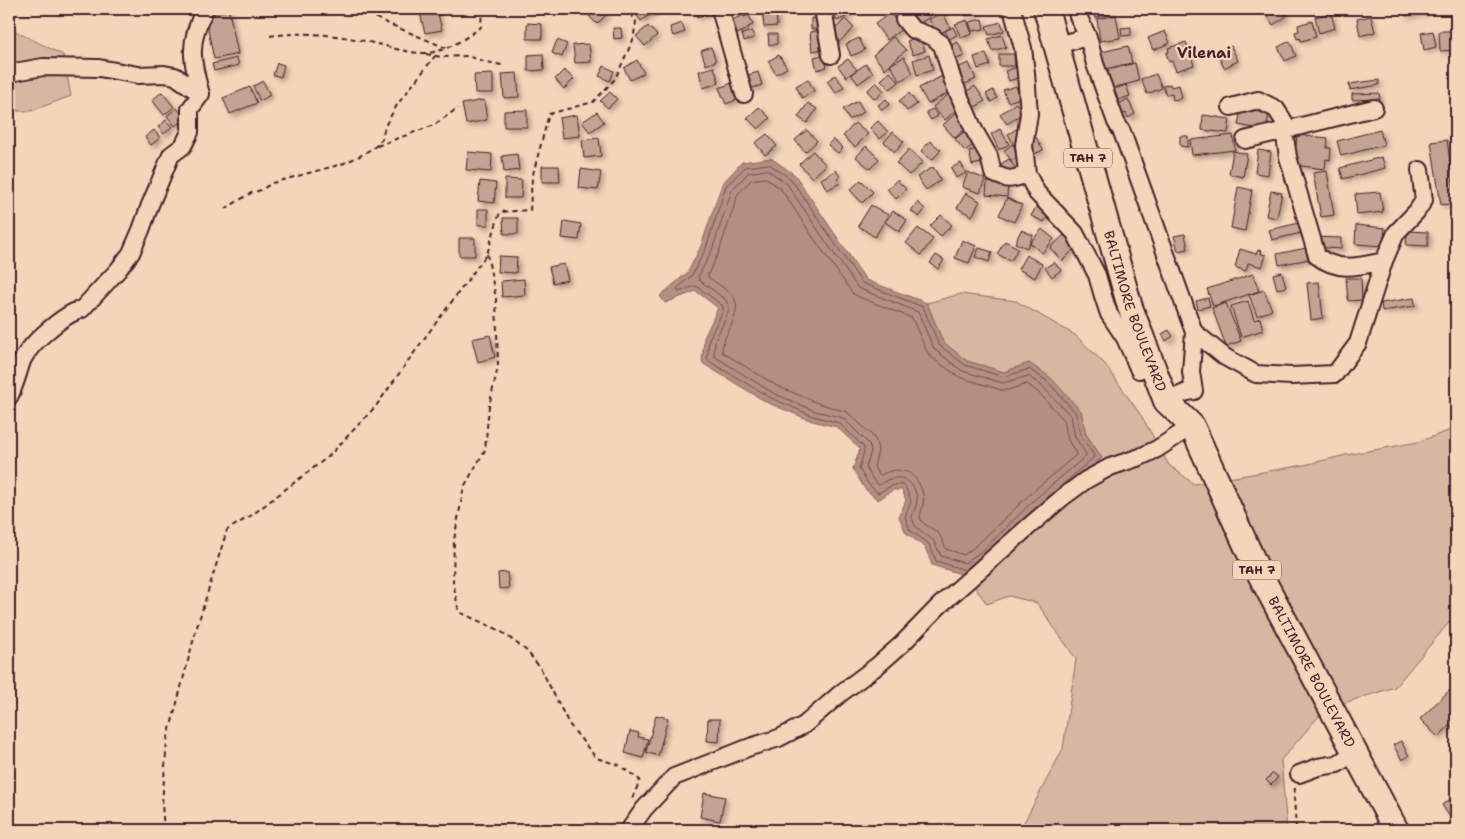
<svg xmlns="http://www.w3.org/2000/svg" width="1465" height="839" font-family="'Shantell Sans',sans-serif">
  <defs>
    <filter id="shadow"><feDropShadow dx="3" dy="3" stdDeviation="2.5" flood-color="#0004"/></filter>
  </defs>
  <rect width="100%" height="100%" fill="#f3d5b9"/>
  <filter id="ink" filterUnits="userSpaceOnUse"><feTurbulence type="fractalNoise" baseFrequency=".02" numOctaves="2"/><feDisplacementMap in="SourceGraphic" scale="10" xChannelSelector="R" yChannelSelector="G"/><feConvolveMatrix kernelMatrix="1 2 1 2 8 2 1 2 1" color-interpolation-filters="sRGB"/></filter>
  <g filter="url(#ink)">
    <path fill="#d7b7a1" stroke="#906b66" d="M 9,28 L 63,55 L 71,96 L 31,111 L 9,111 Z
      M 961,294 L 1016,301 L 1075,335 L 1105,364 L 1142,417 L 1169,465 L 1194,484 L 1304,465 L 1346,455 L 1418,442 L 1456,428 L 1456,614 L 1395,687 L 1325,709 L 1281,760 L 1287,830 L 1020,830 L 1063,749 L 1076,659 L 1037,603 L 1009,596 L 987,604 L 967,576 L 1042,509 L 1102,458 L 1086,434 L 1081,411 L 1029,363 L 1004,372 L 967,361 L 943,342 L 927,303 Z"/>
    <path fill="#b28f82" stroke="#88625f" d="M 771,158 L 795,175 L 866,280 L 927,303 L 943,342 L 967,361 L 1004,372 L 1029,363 L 1050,377 L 1081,411 L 1086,434 L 1102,458 L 1042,509 L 967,576 L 932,565 L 925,547 L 906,533 L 899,517 L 906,500 L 902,490 L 893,490 L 878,500 L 865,489 L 853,469 L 860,449 L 837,427 L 812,421 L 768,403 L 702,363 L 704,338 L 718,308 L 696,291 L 665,303 L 660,296 L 688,272 L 701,246 L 722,184 L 742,162 Z"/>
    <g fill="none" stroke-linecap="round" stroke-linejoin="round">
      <path stroke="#744c4e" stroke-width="1" d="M 768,170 L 787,184 L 824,239 L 858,288 L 918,312 L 934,349 L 962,371 L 1003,383 L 1028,376 L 1042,386 L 1071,416 L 1075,437 L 1086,454 L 1086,456 L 1034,500 L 983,550 L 965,563 L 941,556 L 934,541 L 915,526 L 912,517 C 913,512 917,506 917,501 C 917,485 905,474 890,479 C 886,480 882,483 879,485 L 874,481 L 866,468 L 871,451 L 869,444 L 844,419 L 840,417 L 815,411 L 773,393 L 714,356 L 715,341 L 728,313 L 729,306 L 725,299 L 699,280 L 698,277 L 712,250 L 732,190 L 748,173 Z
        M 766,178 L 781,189 L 817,243 L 853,294 L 859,297 L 912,318 L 926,350 L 931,357 L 959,377 L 1001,390 L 1008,390 L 1027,384 L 1038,392 L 1064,420 L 1068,440 L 1076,453 L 1076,455 L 1029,495 L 978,544 L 964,555 L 946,549 C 943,543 942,537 937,532 C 932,528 924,525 921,520 C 918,516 926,503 923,494 C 917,472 901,464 881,475 L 878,474 L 874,467 L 878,450 L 876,441 L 872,435 L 847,412 L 818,403 L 777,386 L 722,352 C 722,344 725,338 729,330 C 745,297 734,296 708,277 L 708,274 L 719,252 L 738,194 L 751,180 Z
        M 965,570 L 936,561 L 929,544 L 910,530 L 905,517 L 911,501 L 905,486 C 894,482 888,488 878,493 L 869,485 L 859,469 L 864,451 L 864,447 L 839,423 L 813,416 L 771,398 L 707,360 L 709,339 L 723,311 L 723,306 L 698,287 L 694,286 L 679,292 L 677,289 L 692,275 L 706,248 L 726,186 L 745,167 L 769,164 L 791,179 L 862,283 L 923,307 L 939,345 L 965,365 L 1004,377 L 1029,369 L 1047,381 L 1076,413 L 1081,436 L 1094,455 L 1094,457 L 1029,514"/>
    </g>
    <path fill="#c3a392" stroke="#4a1f2b" filter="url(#shadow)" d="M 594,9 L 603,9 L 607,14 L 597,24 L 588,15 Z
      M 632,9 L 658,9 L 641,21 Z
      M 700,9 L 706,9 L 708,13 L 697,17 L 694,11 Z
      M 762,9 L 776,9 L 777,26 L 764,27 Z
      M 837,9 L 847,9 L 850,15 L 837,21 L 832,11 Z
      M 912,9 L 925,9 L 930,17 L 915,26 L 907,12 Z
      M 963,9 L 979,9 L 980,11 L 966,16 Z
      M 1092,9 L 1108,9 L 1110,13 L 1095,18 Z
      M 1263,9 L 1283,9 L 1287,16 L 1273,25 Z
      M 1404,9 L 1426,9 L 1426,11 L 1406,16 Z
      M 229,10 L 238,54 L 214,59 L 205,15 Z
      M 437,10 L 442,30 L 425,33 L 420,13 Z
      M 943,12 L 950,28 L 937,35 L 929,19 Z
      M 890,13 L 902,29 L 887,40 L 875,24 Z
      M 1331,13 L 1335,28 L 1319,33 L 1315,17 Z
      M 743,15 L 744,17 L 749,15 L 753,25 L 748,27 L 748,29 L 737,34 L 732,20 Z
      M 1116,15 L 1120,38 L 1100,41 L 1097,19 Z
      M 1371,16 L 1375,32 L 1360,36 L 1357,19 Z
      M 811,18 L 823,18 L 822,29 L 811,29 Z
      M 845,19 L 854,28 L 836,45 L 828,36 Z
      M 982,19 L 984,29 L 972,31 L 969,22 Z
      M 967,20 L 972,34 L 961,38 L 955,24 Z
      M 1312,21 L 1316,37 L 1301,41 L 1300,38 L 1297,39 L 1295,32 L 1299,31 L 1298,25 Z
      M 1001,22 L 1004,31 L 989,35 L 986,26 Z
      M 527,23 L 542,24 L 542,39 L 527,39 Z
      M 682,23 L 685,32 L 673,36 L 670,27 Z
      M 648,26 L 657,35 L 645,46 L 636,36 Z
      M 953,27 L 957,35 L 949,39 L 945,31 Z
      M 1131,27 L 1131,35 L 1122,36 L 1121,28 Z
      M 613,28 L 621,28 L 622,38 L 614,39 Z
      M 822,30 L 824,49 L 812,51 L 810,32 Z
      M 752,31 L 754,38 L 744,41 L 742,34 Z
      M 1165,31 L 1170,43 L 1153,50 L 1148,38 Z
      M 1433,31 L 1436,47 L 1424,50 L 1421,33 Z
      M 1439,31 L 1456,31 L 1456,50 L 1440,51 Z
      M 768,34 L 777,34 L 777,44 L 769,45 Z
      M 1002,35 L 1006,47 L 992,51 L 988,39 Z
      M 920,36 L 925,51 L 913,55 L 907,41 Z
      M 893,37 L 906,50 L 885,69 L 873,55 Z
      M 859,38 L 865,50 L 851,56 L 846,44 Z
      M 557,40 L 567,44 L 562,57 L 552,53 Z
      M 1290,41 L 1296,56 L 1285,61 L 1278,47 Z
      M 958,42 L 964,56 L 952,61 L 946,47 Z
      M 1186,42 L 1194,65 L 1176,71 L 1172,61 L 1169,62 L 1166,53 L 1169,52 L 1168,48 Z
      M 589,44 L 591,62 L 575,63 L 573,45 Z
      M 1128,46 L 1132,63 L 1105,69 L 1101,52 Z
      M 1231,46 L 1238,61 L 1224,68 L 1217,53 Z
      M 711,47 L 716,61 L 706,65 L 701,51 Z
      M 986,53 L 990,65 L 978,69 L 974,57 Z
      M 543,54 L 544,70 L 528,71 L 528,55 Z
      M 999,54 L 1014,54 L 1015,66 L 999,66 Z
      M 779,55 L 787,68 L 776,74 L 768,61 Z
      M 823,55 L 827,67 L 817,70 L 814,57 Z
      M 929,55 L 933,70 L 917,75 L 913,60 Z
      M 904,57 L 913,73 L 900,81 L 890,65 Z
      M 237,58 L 239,65 L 214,71 L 212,64 Z
      M 848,59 L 857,70 L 846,77 L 838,66 Z
      M 637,60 L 644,73 L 630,80 L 624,68 Z
      M 277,63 L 284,65 L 281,77 L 273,75 Z
      M 969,63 L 976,79 L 961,86 L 954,69 Z
      M 1135,63 L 1139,81 L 1112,88 L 1108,70 Z
      M 866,64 L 873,73 L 858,84 L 851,74 Z
      M 604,66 L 614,71 L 610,81 L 599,76 Z
      M 714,67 L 719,83 L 703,88 L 699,71 Z
      M 1017,67 L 1020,77 L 1009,81 L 1005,71 Z
      M 564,70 L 574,79 L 564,89 L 555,79 Z
      M 758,72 L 762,85 L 749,89 L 745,76 Z
      M 890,72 L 899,82 L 890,89 L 881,80 Z
      M 517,73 L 519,97 L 504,98 L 502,74 Z
      M 493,74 L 493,93 L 475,93 L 474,75 Z
      M 1156,74 L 1162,88 L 1147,94 L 1141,79 Z
      M 835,75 L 844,87 L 836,93 L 827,81 Z
      M 944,75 L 953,90 L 928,104 L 919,88 Z
      M 808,79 L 814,91 L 802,98 L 796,86 Z
      M 1379,80 L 1379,85 L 1350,90 L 1349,84 Z
      M 263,81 L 270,95 L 260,101 L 253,86 Z
      M 876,82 L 884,91 L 875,99 L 867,91 Z
      M 732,83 L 739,99 L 726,104 L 719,88 Z
      M 1170,84 L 1171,87 L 1179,85 L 1182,98 L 1173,100 L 1172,94 L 1166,95 L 1163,86 Z
      M 1126,85 L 1130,96 L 1116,101 L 1112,90 Z
      M 975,86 L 985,101 L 972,109 L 964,98 L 969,94 L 967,91 Z
      M 1016,86 L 1020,98 L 1008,102 L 1003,90 Z
      M 250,87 L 257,103 L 230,114 L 223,98 Z
      M 993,90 L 997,98 L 991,102 L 986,94 Z
      M 162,92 L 174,107 L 164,115 L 152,100 Z
      M 610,92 L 617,99 L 608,108 L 600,101 Z
      M 909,93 L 917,104 L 907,111 L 899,101 Z
      M 1379,93 L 1380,99 L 1352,100 L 1352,94 Z
      M 948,95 L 959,107 L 945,120 L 933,107 Z
      M 886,99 L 890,104 L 882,110 L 878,105 Z
      M 1128,99 L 1135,114 L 1128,118 L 1126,113 L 1121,115 L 1117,105 Z
      M 484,100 L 487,120 L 466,124 L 462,104 Z
      M 858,101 L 864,112 L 849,120 L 843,109 Z
      M 808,103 L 817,109 L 807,123 L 798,117 Z
      M 1016,103 L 1023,113 L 1007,124 L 1000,114 Z
      M 759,107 L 770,118 L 758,129 L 747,118 Z
      M 177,108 L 185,118 L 175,126 L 167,116 Z
      M 933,109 L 938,116 L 931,120 L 926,112 Z
      M 1241,109 L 1269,114 L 1266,130 L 1238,125 Z
      M 527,110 L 527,127 L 504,127 L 504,111 Z
      M 959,110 L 971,124 L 955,138 L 943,125 Z
      M 597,112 L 604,122 L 590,132 L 582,122 Z
      M 577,115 L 580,136 L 562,138 L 559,118 Z
      M 1203,115 L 1230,119 L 1228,133 L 1202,130 Z
      M 166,120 L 172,127 L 164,134 L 158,127 Z
      M 878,121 L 888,132 L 880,139 L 870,128 Z
      M 855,123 L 868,134 L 855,147 L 843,136 Z
      M 969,128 L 979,140 L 965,151 L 955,139 Z
      M 1018,128 L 1024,139 L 1014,145 L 1008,134 Z
      M 1000,129 L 1009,144 L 999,150 L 991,134 Z
      M 154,130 L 160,138 L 151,145 L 145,137 Z
      M 807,130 L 817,141 L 805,152 L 795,140 Z
      M 1380,130 L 1384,145 L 1341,156 L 1337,141 Z
      M 893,132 L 904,142 L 895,152 L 884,142 Z
      M 767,134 L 777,146 L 765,155 L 755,143 Z
      M 1233,135 L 1235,150 L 1192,155 L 1190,140 Z
      M 1297,135 L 1328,138 L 1327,148 L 1331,148 L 1330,160 L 1326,159 L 1325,169 L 1294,165 Z
      M 1180,136 L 1188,136 L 1188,147 L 1180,146 Z
      M 1036,137 L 1043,150 L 1032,155 L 1026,142 Z
      M 599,138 L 601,156 L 584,158 L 582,140 Z
      M 833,139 L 843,148 L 838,153 L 828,145 Z
      M 1447,140 L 1456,203 L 1441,205 L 1431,142 Z
      M 930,141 L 941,150 L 932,160 L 921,151 Z
      M 1012,144 L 1020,155 L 1012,161 L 1004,151 Z
      M 866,146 L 879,159 L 870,169 L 856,157 Z
      M 982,148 L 985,162 L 972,165 L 969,151 Z
      M 909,149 L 923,162 L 909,175 L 896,163 Z
      M 1258,150 L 1271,152 L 1268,175 L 1255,173 Z
      M 813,151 L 826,165 L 812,178 L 799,164 Z
      M 1233,151 L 1247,154 L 1243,177 L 1229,174 Z
      M 468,152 L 492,154 L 491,172 L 466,170 Z
      M 517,154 L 519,170 L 504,172 L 502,156 Z
      M 1382,157 L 1385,168 L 1343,179 L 1340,168 Z
      M 1009,159 L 1017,170 L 1007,176 L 999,165 Z
      M 961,163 L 966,173 L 956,178 L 951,168 Z
      M 542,166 L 559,166 L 560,182 L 542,182 Z
      M 933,167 L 941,180 L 926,190 L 917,177 Z
      M 581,169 L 601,172 L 598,190 L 579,188 Z
      M 836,170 L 840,177 L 837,179 L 840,183 L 827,190 L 821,179 Z
      M 1327,171 L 1334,215 L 1321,217 L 1313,173 Z
      M 968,172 L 985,179 L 980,193 L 962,187 Z
      M 505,179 L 522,180 L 521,198 L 505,198 Z
      M 861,180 L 873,192 L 862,203 L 850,190 Z
      M 897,180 L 906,189 L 896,199 L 887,189 Z
      M 480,181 L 496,183 L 494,203 L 478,201 Z
      M 987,182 L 1008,184 L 1007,197 L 986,195 Z
      M 1238,187 L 1252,190 L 1245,231 L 1231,228 Z
      M 1271,191 L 1282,193 L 1277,218 L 1266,216 Z
      M 1380,192 L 1383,212 L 1357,215 L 1355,194 Z
      M 966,193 L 980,201 L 972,216 L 957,208 Z
      M 1007,198 L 1022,205 L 1014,222 L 999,215 Z
      M 917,202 L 925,209 L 919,217 L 911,211 Z
      M 871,205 L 888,215 L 875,237 L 858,226 Z
      M 1037,205 L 1049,212 L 1044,222 L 1031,216 Z
      M 478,209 L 488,209 L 488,225 L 478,225 Z
      M 893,211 L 907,220 L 899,232 L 885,222 Z
      M 941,215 L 952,225 L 941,236 L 930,226 Z
      M 503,218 L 518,218 L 518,234 L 504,234 Z
      M 564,221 L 581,224 L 579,240 L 562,238 Z
      M 1299,223 L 1301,233 L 1272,240 L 1269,230 Z
      M 1356,225 L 1385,228 L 1383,246 L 1355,244 Z
      M 918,228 L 933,239 L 921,255 L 906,243 Z
      M 1042,229 L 1054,239 L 1042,253 L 1030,243 Z
      M 1021,230 L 1033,235 L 1027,248 L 1015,243 Z
      M 1407,231 L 1428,232 L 1428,246 L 1406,245 Z
      M 1185,234 L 1188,249 L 1178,251 L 1174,236 Z
      M 1064,235 L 1076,247 L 1062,261 L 1050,248 Z
      M 1315,237 L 1341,238 L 1341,249 L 1315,247 Z
      M 459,238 L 475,238 L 475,256 L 459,256 Z
      M 962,240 L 976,246 L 969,263 L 955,258 Z
      M 1005,241 L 1018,248 L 1011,261 L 997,254 Z
      M 979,248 L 992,252 L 989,262 L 975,257 Z
      M 1306,248 L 1309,259 L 1279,265 L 1277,254 Z
      M 1240,249 L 1256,254 L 1258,250 L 1262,251 L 1261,254 L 1266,255 L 1262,267 L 1248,263 L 1246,271 L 1235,267 Z
      M 936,255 L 944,260 L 938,269 L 930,263 Z
      M 1026,255 L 1042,264 L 1035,278 L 1018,269 Z
      M 499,256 L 517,257 L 516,273 L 498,272 Z
      M 1054,262 L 1061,270 L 1052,277 L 1045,268 Z
      M 564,264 L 568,280 L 553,283 L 549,267 Z
      M 1282,272 L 1286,287 L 1277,289 L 1273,274 Z
      M 1253,274 L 1259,291 L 1213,306 L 1207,289 Z
      M 1346,278 L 1361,278 L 1362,300 L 1348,301 Z
      M 524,279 L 525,295 L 502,297 L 501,281 Z
      M 1319,282 L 1323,318 L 1311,320 L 1307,283 Z
      M 1264,290 L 1272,310 L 1257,316 L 1249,295 Z
      M 1208,298 L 1210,306 L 1198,309 L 1196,301 Z
      M 1414,298 L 1415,306 L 1382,311 L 1381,303 Z
      M 1248,301 L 1254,320 L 1260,318 L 1263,330 L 1241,337 L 1231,306 Z
      M 1226,303 L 1241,341 L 1226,346 L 1212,308 Z
      M 1169,330 L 1173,336 L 1166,341 L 1162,334 Z
      M 490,335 L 495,357 L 478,362 L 472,339 Z
      M 507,572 L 509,588 L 499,589 L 498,573 Z
      M 1456,684 L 1456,732 L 1450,725 L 1438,737 L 1420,719 Z
      M 656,715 L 668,718 L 658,756 L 646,752 Z
      M 708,719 L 720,719 L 719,742 L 707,741 Z
      M 630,731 L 639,733 L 638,737 L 648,739 L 643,758 L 625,753 Z
      M 1401,741 L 1409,756 L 1402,760 L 1393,745 Z
      M 1273,773 L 1278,777 L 1271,785 L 1266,780 Z
      M 704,793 L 725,797 L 720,821 L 700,817 Z
      M 1456,795 L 1456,813 L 1450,817 L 1442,805 Z"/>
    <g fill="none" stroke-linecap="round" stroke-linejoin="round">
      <g stroke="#4a1f2b" stroke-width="20">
        <path id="minor" d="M 720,9 L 744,94
          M 823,9 L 831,55
          M 905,9 L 904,19 L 912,29 L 933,37 L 942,45 L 953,81 L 974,130 L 989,156 L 993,173 C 1009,181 1011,180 1027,174
          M 1012,9 L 1023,48 L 1026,73 L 1029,114 L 1024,145 L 1027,174 L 1037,193 L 1075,233 L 1097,275 L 1103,296 L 1109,314 L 1125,338 L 1139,370
          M 1088,37 L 1095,64 L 1116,122 L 1122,132 L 1194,332 L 1191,372 L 1194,391 L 1187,392 L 1166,401
          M 1056,45 L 1088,37 L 1078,16 L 1076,9
          M 9,73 L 43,67 L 99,68 L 138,75 L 164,74 L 175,76 L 201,94
          M 201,94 C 191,60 188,42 205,9
          M 1231,107 L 1258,100 L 1276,109 L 1285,123 L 1284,130 L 1288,157 L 1317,256 C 1339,273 1360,266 1384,261
          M 1245,140 L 1374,108
          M 1194,332 L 1225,357 L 1256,374 L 1291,376 L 1335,374 L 1358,343 L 1384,261 L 1396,233 L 1417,211 L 1424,200 L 1420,170
          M 9,397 C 15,386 18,373 22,361 C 30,343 64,314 82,309 L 118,270 L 131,253 L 141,230 L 150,205 L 171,155 L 183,146 L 190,132 L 190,109 L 201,94
          M 1299,774 L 1318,767 L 1337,764 L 1354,753
          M 629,830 L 644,809 L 674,777 L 750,747 L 779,738 L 804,725 L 841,693 L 877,666 L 902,644 L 939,606 L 1027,528 L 1063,497 L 1086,480 L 1110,467 L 1140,457 L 1157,449 L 1192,426"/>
      </g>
      <g stroke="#4a1f2b" stroke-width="28">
        <g id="highway">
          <path id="s1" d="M 1046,9 L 1130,307 L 1166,401 L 1192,426 L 1255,565 L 1396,830"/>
        </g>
      </g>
      <path stroke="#4a1f2b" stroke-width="2" stroke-dasharray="5 4" stroke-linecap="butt" d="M 360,9 L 382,21 L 446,48
        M 270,36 C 305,31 342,35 377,44 C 391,47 407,53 422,53 C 443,54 465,39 481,27 L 482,9
        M 426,54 L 441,57 L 467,56 L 486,62 L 502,65
        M 377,146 L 434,125 L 458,108
        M 225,209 L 251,193 L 261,190 L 272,183 L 342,164 L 360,156 L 376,146 L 382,139 L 385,126 L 397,105 L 435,56
        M 487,254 L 496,298 L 498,367 L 489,406 L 485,450 L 464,487 L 454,540 L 453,582 L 459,612 L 499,630 L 527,651 L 541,669 L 569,724 L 596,758 L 619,765 L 640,780 L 631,802
        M 1295,788 L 1294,796 L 1296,830
        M 164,830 L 162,804 L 167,741 L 196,630 L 227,530 L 252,515 L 329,456 L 376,406 L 421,343 L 487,254 L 500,212 L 530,210 L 532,178 L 549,114 L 593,102 L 615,79 L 633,40 L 636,22 L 628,9"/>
      <use href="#minor" stroke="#f3d5b9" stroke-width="16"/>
      <use href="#highway" stroke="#f3d5b9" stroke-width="24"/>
    </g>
  </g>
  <g text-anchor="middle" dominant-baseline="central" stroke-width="4.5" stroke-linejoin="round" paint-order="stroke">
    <g fill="#f3d5b9" stroke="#7d5656" stroke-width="1">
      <rect x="1064" y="148.5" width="48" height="19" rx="4"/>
      <rect x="1233" y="560.5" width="48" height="19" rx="4"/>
    </g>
    <g font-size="12" font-weight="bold" fill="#4a1f2b">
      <text x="1088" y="158">TAH 7</text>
      <text x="1257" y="570">TAH 7</text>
    </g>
    <g font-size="14" fill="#4a1f2b" stroke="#f3d5b9">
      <text stroke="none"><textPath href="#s1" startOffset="315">BALTIMORE BOULEVARD</textPath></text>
      <text stroke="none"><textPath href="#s1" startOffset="720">BALTIMORE BOULEVARD</textPath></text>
    </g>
    <g font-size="15" font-weight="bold" fill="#4a1f2b" stroke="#f3d5b9">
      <text x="1204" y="53">Vilenai</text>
    </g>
  </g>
  <rect width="1465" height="839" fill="none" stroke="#f3d5b9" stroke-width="30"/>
  <rect x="15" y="15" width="1435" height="809" fill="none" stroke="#4a1f2b" stroke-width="2" filter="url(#ink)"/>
</svg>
